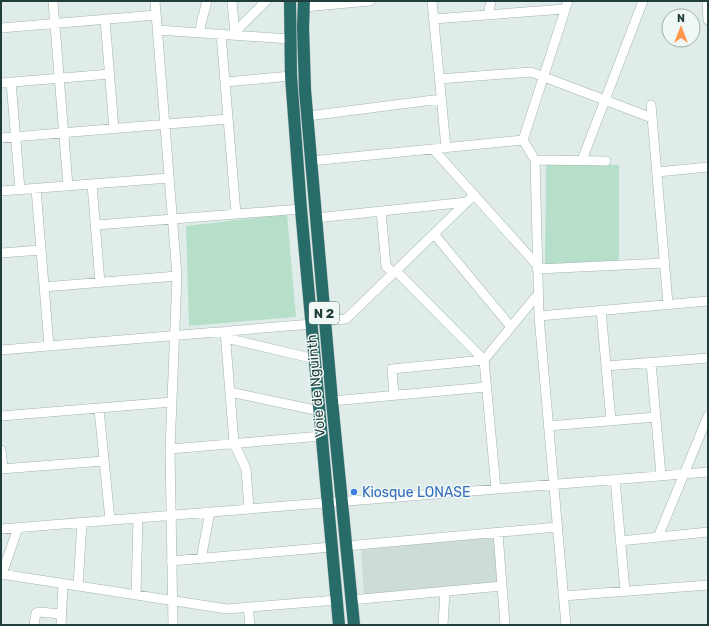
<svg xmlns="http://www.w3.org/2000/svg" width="709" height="626" font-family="Rubik,sans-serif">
  <rect width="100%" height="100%" fill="#e0ece9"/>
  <path fill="#cedcd8" d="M 496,536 L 499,582 L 364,595 L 361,550 Z"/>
  <path fill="#b6dfc9" d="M 546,164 L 619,165 L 619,262 L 545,265 Z
    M 287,214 L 296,317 L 189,326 L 186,226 Z"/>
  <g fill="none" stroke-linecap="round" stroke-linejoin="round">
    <g stroke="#a2b4b1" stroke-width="10">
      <path id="street" d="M 53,1 L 68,186
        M 155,1 L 177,276 L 170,449 L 173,625
        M 232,1 L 235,35
        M 432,1 L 446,148
        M 707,1 L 708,20
        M 304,7 L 370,1
        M 488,15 L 491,1
        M 105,19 L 114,129
        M 433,19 L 565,9
        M 1,28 L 156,15
        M 157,30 L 290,39
        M 200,32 L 201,24 L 207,1
        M 235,32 L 266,1
        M 221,34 L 236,214
        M 439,79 L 531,72 L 652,118
        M 11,82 L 20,190
        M 225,82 L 291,76
        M 1,83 L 110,74
        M 651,105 L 668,304
        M 308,116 L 441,99
        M 1,138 L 228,119
        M 433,149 L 537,265
        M 535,160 L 606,161
        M 582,160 L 643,1
        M 311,161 L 523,140
        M 657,172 L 708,167
        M 92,184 L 100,283
        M 36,189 L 49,346
        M 1,191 L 169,178
        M 381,211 L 386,266 L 393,273
        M 316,218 L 467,202
        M 96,225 L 301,209
        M 434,234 L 511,327
        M 1,253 L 41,250
        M 537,269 L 665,263
        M 396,271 L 484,360 L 496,489
        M 44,287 L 177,276
        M 601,310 L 611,421
        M 539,316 L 708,301
        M 325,321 L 346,319 L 474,195
        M 225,331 L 234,443 L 246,469 L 249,509
        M 226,338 L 315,359
        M 1,350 L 312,324
        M 651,363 L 661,475
        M 606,366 L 708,358
        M 230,392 L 320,411
        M 394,395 L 392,369 L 484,360 L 538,294
        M 332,401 L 486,387
        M 99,409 L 110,520
        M 1,416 L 172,402
        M 548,426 L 656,417
        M 170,449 L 322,436
        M 1,450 L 3,469
        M 1,469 L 104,461
        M 615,479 L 625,591
        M 1,529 L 708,472
        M 498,533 L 505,625
        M 658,537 L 708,416
        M 620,541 L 708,532
        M 346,546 L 557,527
        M 201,559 L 210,512
        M 171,561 L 332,547
        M 1,574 L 227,609 L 337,600
        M 2,574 L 18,528
        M 78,586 L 82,523
        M 136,595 L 138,518
        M 563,596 L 708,585
        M 351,600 L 502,586
        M 248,607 L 250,625
        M 34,625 L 36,613 L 39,612 L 61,614
        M 61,625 L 63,584
        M 443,625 L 445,591
        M 566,625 L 539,316 L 535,160 L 523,140 L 568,1"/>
    </g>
    <g stroke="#c0c9c8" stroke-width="13">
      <path id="highway" d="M 290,1 L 291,76 L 301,209 L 339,625
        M 304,1 L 303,27 L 305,90 L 332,401 L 354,625"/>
    </g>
    <use href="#street" stroke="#fff" stroke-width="9"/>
    <use href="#highway" stroke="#286c6a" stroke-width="12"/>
  </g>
  <circle fill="#3f7fe0" stroke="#f0f8f6" stroke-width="1.5" cx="354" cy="492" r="4"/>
  <g text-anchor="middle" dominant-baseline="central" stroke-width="3" stroke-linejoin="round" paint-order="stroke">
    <rect fill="#f0f8f6" stroke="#5e7673" stroke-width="1" x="309" y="302" width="30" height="22" rx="3"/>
    <g font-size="13" font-weight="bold" fill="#1f3e3b">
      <text x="324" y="313">N 2</text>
    </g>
    <g font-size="14" fill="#1f3e3b" stroke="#f0f8f6">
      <text transform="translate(316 386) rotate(-95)">Voie de Nguinth</text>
    </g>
    <g font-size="14" fill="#366cbe" stroke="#f0f8f6" text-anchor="start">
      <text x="362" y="492">Kiosque LONASE</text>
    </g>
  </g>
  <rect width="709" height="626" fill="none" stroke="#1f3e3b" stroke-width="4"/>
  <g transform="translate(681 28)"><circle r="19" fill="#f0f8f6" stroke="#9caeab"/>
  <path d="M0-3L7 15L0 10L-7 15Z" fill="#fe974c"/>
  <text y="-6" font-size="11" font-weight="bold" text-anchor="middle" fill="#1f3e3b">N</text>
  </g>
</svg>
